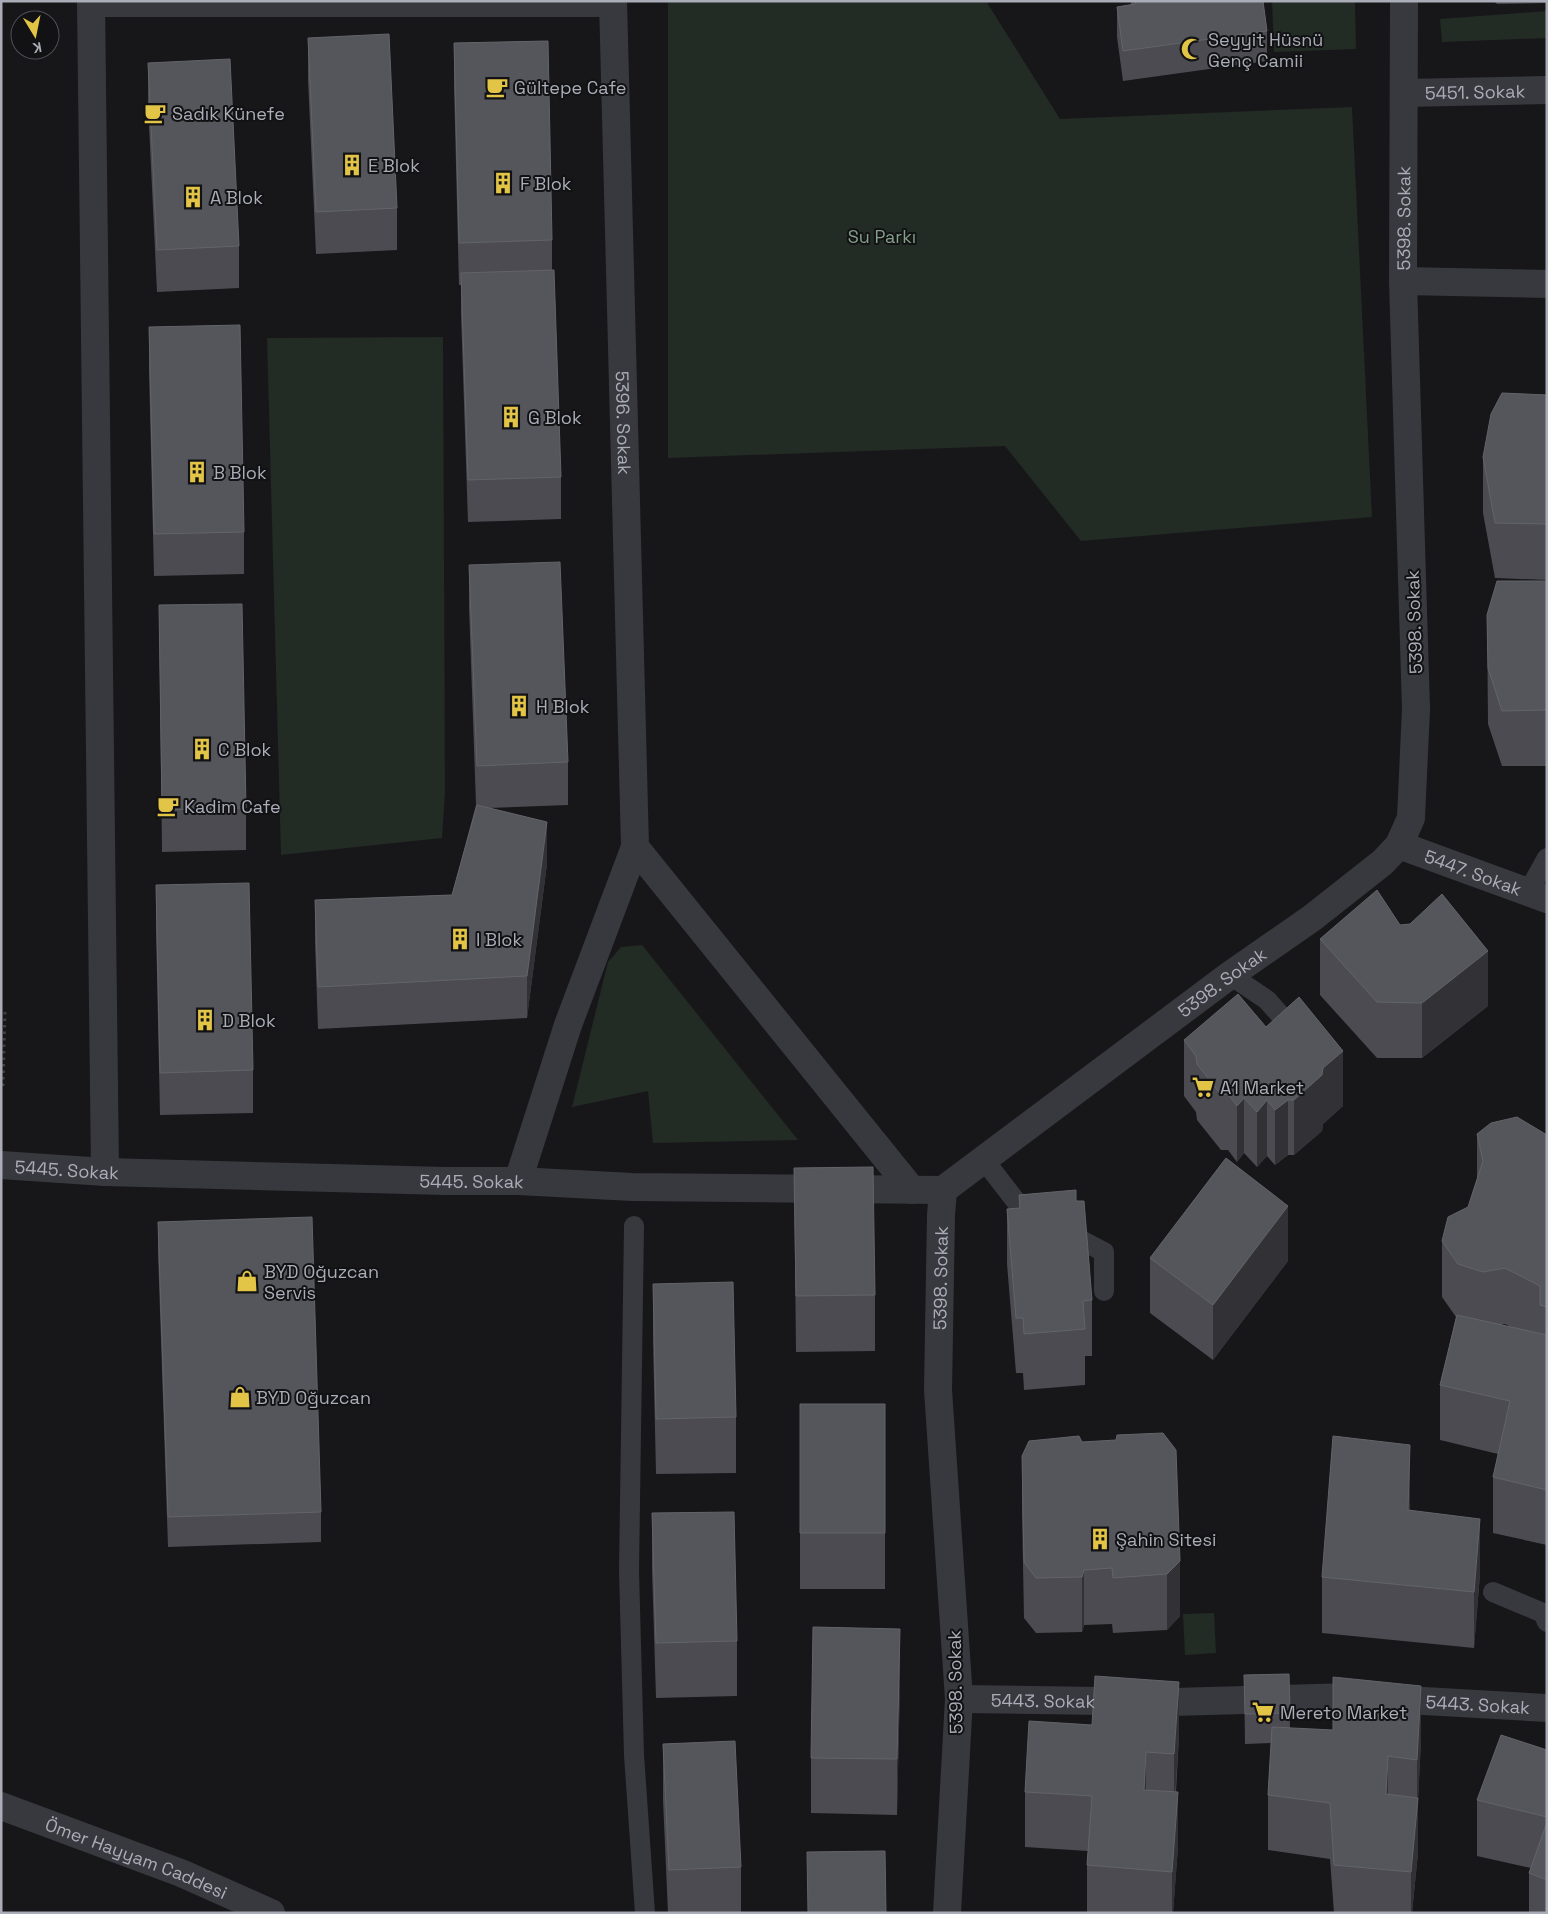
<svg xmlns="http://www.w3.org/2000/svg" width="1548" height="1914" font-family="'Space Grotesk',sans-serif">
  <rect width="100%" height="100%" fill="#171719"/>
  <path fill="#232b25" d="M 668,1 L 986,1 L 1060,119 L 1352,107 L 1372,517 L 1081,541 L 1005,446 L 668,458 Z
    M 1272,1 L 1355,1 L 1356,49 L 1274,52 Z
    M 1547,11 L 1547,38 L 1442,42 L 1440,19 Z
    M 443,337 L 445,792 L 442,838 L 281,855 L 267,338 Z
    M 642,945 L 798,1140 L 653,1143 L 648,1091 L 572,1107 L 608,962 L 621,947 Z
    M 1214,1613 L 1216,1653 L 1185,1655 L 1183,1614 Z"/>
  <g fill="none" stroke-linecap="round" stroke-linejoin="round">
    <path stroke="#3f3f44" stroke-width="3" stroke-dasharray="2.5 4" stroke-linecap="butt" d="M 3,1086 L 5,1011
      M 1,1458 L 2,1458"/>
    <path stroke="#38393e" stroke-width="20" d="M 1528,892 L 1547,858
      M 1230,975 L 1267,1000 L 1298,1035
      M 984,1160 L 1022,1209 L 1104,1252 L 1104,1291
      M 634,1226 L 629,1571 L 634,1755 L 645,1913
      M 1493,1592 L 1543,1613 L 1547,1622"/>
    <g stroke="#38393e" stroke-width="28">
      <path d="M 91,1 L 105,1172"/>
      <path id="s1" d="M 613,1 L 635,847"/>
      <path d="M 91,3 L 613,3"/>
      <path id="s2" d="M 1404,93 L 1547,90"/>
      <path d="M 1403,281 L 1547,284"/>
      <path id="s3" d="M 1399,845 L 1547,899"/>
      <path id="s4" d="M 1,1165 L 105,1172 L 446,1181 L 518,1181 L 632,1187 L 943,1190"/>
      <path d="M 518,1181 L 568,1025 L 635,847 L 912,1190"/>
      <path id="s5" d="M 959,1699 L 1173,1702 L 1353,1697 L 1547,1708"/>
      <path id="s6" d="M 947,1913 L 959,1699 L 938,1390 L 941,1215 L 943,1190 L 1230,975 L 1312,918 L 1383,862 L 1399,845 L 1411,818 L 1416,709 L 1403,281 L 1404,1"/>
    </g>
    <path stroke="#38393e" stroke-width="28" id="s7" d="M 1,1806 L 181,1873 L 271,1913"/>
  </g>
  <path fill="#4b4b51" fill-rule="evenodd" d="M 1131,1 L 1263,1 L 1267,31 L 1267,61 L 1123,81 L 1117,37 L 1117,7 L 1131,5 Z
    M 1494,1 L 1547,1 L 1547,3 L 1497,4 Z
    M 308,38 L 397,208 L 397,250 L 316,254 L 308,80 Z
    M 454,43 L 552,240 L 552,270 L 561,477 L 561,519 L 468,522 L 461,315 L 461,285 L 459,285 L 454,85 Z
    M 148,63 L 239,246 L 239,288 L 157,292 L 148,105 Z
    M 149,327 L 244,532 L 244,574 L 154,576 L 149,370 Z
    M 1547,395 L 1547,580 L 1495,578 L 1483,513 L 1483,457 Z
    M 469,565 L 568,762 L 568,805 L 488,808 L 547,864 L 527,1018 L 318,1029 L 315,942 L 315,900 L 452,895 L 476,805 L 469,607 Z
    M 1547,581 L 1547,766 L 1502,766 L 1488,724 L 1487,615 Z
    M 159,605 L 246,808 L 246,850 L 162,852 Z
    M 156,885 L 253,1070 L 253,1113 L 160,1115 L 156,928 Z
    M 1400,925 L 1488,1006 L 1422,1058 L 1377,1058 L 1320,995 L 1320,939 Z
    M 1266,1027 L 1343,1106 L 1323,1124 L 1322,1131 L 1294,1155 L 1288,1155 L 1275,1165 L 1267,1156 L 1257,1167 L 1244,1153 L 1237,1162 L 1228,1150 L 1221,1150 L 1197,1120 L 1196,1112 L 1184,1096 L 1184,1040 Z
    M 1477,1134 L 1547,1135 L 1547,1545 L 1493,1533 L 1493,1477 L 1498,1454 L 1440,1440 L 1440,1385 L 1456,1317 L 1442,1297 L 1442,1241 L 1468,1207 L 1477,1179 ZM 1505,1324 L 1513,1328 L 1500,1325 Z
    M 794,1168 L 875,1295 L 875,1351 L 796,1352 Z
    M 1019,1195 L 1076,1201 L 1092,1300 L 1092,1356 L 1085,1356 L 1085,1385 L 1024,1390 L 1023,1373 L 1016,1373 L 1007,1264 L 1007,1209 L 1019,1208 Z
    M 158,1222 L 321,1512 L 321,1542 L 168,1547 L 158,1252 Z
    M 1150,1258 L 1288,1261 L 1213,1360 L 1150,1313 Z
    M 653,1284 L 736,1417 L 736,1473 L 656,1474 L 653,1340 Z
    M 800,1404 L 885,1404 L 885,1589 L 800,1589 Z
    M 1163,1433 L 1180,1616 L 1167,1630 L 1113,1633 L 1112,1624 L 1084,1625 L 1082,1632 L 1036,1633 L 1024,1618 L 1022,1512 L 1022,1456 Z
    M 1410,1500 L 1410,1510 L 1480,1574 L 1474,1648 L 1322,1633 L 1322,1577 Z
    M 652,1513 L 737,1641 L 737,1696 L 656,1698 L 652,1569 Z
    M 1289,1674 L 1290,1728 L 1421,1741 L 1418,1801 L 1418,1853 L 1412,1913 L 1334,1913 L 1330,1859 L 1268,1850 L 1268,1795 L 1271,1743 L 1245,1744 L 1244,1675 Z
    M 900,1684 L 897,1815 L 811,1813 L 811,1758 Z
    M 1179,1737 L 1176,1792 L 1178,1847 L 1173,1913 L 1082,1913 L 1087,1912 L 1087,1865 L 1088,1851 L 1025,1847 L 1025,1792 Z
    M 663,1744 L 741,1867 L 741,1913 L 668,1913 L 663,1800 Z
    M 1547,1750 L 1547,1913 L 1529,1913 L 1529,1873 L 1531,1868 L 1477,1856 L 1477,1800 Z"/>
  <path fill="#323236" d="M 547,822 L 547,864 L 527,1018 L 527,976 Z
    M 1488,951 L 1488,1006 L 1422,1058 L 1422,1003 Z
    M 1343,1051 L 1343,1106 L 1323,1124 L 1322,1131 L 1294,1155 L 1294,1100 L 1323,1068 Z
    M 1244,1098 L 1244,1153 L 1237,1162 L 1237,1106 Z
    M 1267,1100 L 1267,1156 L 1257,1167 L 1257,1112 Z
    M 1288,1100 L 1288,1155 L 1275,1165 L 1275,1110 Z
    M 1288,1206 L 1288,1261 L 1213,1360 L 1213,1305 Z
    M 1410,1445 L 1410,1500 L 1408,1565 L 1408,1510 Z
    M 1480,1519 L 1480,1574 L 1474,1648 L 1474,1592 Z
    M 1180,1561 L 1180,1616 L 1167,1630 L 1167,1574 Z
    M 1084,1570 L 1084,1625 L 1082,1632 L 1082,1577 Z
    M 900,1629 L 900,1684 L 897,1815 L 897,1759 Z
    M 1179,1682 L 1179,1737 L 1174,1809 L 1174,1754 Z
    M 1421,1686 L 1421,1741 L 1418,1801 L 1418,1853 L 1412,1913 L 1411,1913 L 1411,1872 L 1417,1805 L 1417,1760 Z
    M 1146,1752 L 1146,1807 L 1144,1790 Z
    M 1388,1756 L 1388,1812 L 1386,1794 Z
    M 1178,1792 L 1178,1847 L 1173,1913 L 1172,1913 L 1172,1872 Z"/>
  <path fill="#55565c" stroke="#63646a" d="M 1135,1 L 1263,1 L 1267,31 L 1123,51 L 1117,7 L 1135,4 Z
    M 389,34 L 397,208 L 316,212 L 308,38 Z
    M 548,41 L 552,240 L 459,243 L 454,43 Z
    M 230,59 L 239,246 L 157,250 L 148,63 Z
    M 554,270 L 561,477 L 468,480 L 461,273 Z
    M 240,325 L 244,532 L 154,534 L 149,327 Z
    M 1502,393 L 1547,395 L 1547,524 L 1495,523 L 1483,457 L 1491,414 Z
    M 560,562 L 568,762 L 477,766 L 469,565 Z
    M 1497,581 L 1547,581 L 1547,710 L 1502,711 L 1488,668 L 1487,615 Z
    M 242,604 L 246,808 L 162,810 L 159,605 Z
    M 477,805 L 547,822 L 527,976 L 318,987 L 315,900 L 452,895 Z
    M 249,883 L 253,1070 L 160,1073 L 156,885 Z
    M 1377,890 L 1400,925 L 1410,924 L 1442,894 L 1488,951 L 1422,1003 L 1377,1002 L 1320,939 Z
    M 1238,994 L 1266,1027 L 1299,997 L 1343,1051 L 1323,1068 L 1322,1075 L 1294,1100 L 1288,1100 L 1275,1110 L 1267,1100 L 1257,1112 L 1244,1098 L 1237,1106 L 1228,1094 L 1221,1095 L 1197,1064 L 1196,1056 L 1184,1040 Z
    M 1517,1117 L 1547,1135 L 1547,1307 L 1540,1305 L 1540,1286 L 1505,1268 L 1483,1272 L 1458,1264 L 1442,1241 L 1448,1217 L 1468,1207 L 1483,1161 L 1477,1134 L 1491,1123 Z
    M 1226,1158 L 1288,1206 L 1213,1305 L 1150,1258 Z
    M 873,1167 L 875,1295 L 796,1296 L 794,1168 Z
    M 1076,1190 L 1076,1201 L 1084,1201 L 1092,1300 L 1083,1301 L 1085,1329 L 1024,1334 L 1023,1318 L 1016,1318 L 1007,1209 L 1020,1208 L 1019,1195 Z
    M 312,1217 L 321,1512 L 168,1517 L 158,1222 Z
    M 733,1282 L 736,1417 L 656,1419 L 653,1284 Z
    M 1457,1315 L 1547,1335 L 1547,1490 L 1493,1477 L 1510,1401 L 1440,1385 Z
    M 800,1404 L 885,1404 L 885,1533 L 800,1533 Z
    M 1163,1433 L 1176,1450 L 1180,1561 L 1167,1574 L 1113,1578 L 1112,1568 L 1084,1570 L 1082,1577 L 1036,1578 L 1024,1562 L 1022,1456 L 1029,1441 L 1079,1436 L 1082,1442 L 1116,1440 L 1117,1435 Z
    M 1333,1436 L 1410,1445 L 1408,1510 L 1480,1519 L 1474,1592 L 1322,1577 Z
    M 734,1512 L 737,1641 L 656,1643 L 652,1513 Z
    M 813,1627 L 900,1629 L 897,1759 L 811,1758 Z
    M 1289,1674 L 1290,1713 L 1245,1714 L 1244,1675 Z
    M 1095,1676 L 1179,1682 L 1174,1754 L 1146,1752 L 1144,1790 L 1178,1792 L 1172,1872 L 1087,1865 L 1092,1796 L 1025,1792 L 1029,1721 L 1092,1725 Z
    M 1333,1677 L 1421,1686 L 1417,1760 L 1388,1756 L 1386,1794 L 1418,1798 L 1411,1872 L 1334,1865 L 1330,1803 L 1268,1795 L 1272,1727 L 1333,1730 Z
    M 1501,1735 L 1547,1750 L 1547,1817 L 1477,1800 Z
    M 735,1741 L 741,1867 L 669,1870 L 663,1744 Z
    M 1547,1822 L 1547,1880 L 1529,1873 Z
    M 885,1851 L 886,1913 L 808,1913 L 807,1852 Z"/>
  <defs>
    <g id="mosque-bare" transform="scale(1.725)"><path d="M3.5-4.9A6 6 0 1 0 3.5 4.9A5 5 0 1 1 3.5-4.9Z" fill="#e2c446" stroke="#121214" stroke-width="2.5" paint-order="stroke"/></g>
    <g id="cafe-bare" transform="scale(1.725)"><path d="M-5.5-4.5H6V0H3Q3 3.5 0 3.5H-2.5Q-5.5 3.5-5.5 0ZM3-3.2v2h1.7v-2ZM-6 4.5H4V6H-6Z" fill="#e2c446" stroke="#121214" stroke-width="2.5" paint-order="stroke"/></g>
    <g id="building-bare" transform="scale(1.725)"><path d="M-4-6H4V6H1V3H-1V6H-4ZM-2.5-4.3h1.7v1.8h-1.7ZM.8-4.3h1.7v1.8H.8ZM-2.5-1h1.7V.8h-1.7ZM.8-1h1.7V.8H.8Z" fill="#e2c446" stroke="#121214" stroke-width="2.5" paint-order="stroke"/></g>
    <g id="supermarket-bare" transform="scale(1.725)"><path d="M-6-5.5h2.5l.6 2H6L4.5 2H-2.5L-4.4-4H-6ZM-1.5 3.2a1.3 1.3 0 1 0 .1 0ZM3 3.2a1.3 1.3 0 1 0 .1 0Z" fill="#e2c446" stroke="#121214" stroke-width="2.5" paint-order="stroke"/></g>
    <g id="shop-bare" transform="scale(1.725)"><path d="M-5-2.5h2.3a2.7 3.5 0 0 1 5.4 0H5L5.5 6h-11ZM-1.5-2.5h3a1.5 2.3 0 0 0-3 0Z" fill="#e2c446" stroke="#121214" stroke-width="2.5" paint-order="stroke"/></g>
  </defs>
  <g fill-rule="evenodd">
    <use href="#mosque-bare" x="1192" y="49"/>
    <use href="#cafe-bare" x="497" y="87"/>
    <use href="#cafe-bare" x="155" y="113"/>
    <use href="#building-bare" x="352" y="165"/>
    <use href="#building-bare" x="503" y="183"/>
    <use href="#building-bare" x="193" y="197"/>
    <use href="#building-bare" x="511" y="417"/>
    <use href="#building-bare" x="197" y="472"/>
    <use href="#building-bare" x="519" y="706"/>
    <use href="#building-bare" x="202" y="749"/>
    <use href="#cafe-bare" x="168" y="806"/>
    <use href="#building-bare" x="460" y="939"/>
    <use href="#building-bare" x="205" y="1020"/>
    <use href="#supermarket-bare" x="1203" y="1087"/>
    <use href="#shop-bare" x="247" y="1281"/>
    <use href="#shop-bare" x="240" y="1397"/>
    <use href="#building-bare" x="1100" y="1539"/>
    <use href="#supermarket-bare" x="1263" y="1712"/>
  </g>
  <g text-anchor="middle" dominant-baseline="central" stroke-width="4" stroke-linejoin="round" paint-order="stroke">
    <g font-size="18" fill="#aaadb8" stroke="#121214" text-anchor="start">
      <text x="1208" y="39">Seyyit Hüsnü<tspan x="1208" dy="21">Genç Camii</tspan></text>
      <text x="514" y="87">Gültepe Cafe</text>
      <text x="172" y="113">Sadık Künefe</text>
      <text x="368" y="165">E Blok</text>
      <text x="520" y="183">F Blok</text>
      <text x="210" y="197">A Blok</text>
      <text x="528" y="417">G Blok</text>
      <text x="213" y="472">B Blok</text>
      <text x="536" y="706">H Blok</text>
      <text x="218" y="749">C Blok</text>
      <text x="184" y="806">Kadim Cafe</text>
      <text x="476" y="939">I Blok</text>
      <text x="222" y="1020">D Blok</text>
      <text x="1220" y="1087">A1 Market</text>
      <text x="264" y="1271">BYD Oğuzcan<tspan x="264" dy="21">Servis</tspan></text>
      <text x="256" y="1397">BYD Oğuzcan</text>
      <text x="1116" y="1539">Şahin Sitesi</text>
      <text x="1280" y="1712">Mereto Market</text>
    </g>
    <g font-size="18" fill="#aaadb8" stroke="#121214">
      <text stroke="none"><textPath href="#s2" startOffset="71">5451. Sokak</textPath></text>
      <text stroke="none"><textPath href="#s6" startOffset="1926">5398. Sokak</textPath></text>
      <text stroke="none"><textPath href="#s1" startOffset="422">5396. Sokak</textPath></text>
      <text transform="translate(1414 622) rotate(-92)">5398. Sokak</text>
      <text stroke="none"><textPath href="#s3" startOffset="79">5447. Sokak</textPath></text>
      <text stroke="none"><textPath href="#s6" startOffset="1072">5398. Sokak</textPath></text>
      <text stroke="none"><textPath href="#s4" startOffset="66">5445. Sokak</textPath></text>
      <text stroke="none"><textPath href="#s4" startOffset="471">5445. Sokak</textPath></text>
      <text stroke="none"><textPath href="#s6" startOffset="636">5398. Sokak</textPath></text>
      <text transform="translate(955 1682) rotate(-91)">5398. Sokak</text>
      <text stroke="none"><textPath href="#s5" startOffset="84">5443. Sokak</textPath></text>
      <text stroke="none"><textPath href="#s5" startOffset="519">5443. Sokak</textPath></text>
      <text stroke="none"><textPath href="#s7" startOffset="145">Ömer Hayyam Caddesi</textPath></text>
    </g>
    <g font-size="18" fill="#83a189" stroke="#121214">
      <text x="882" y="236">Su Parkı</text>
    </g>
  </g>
  <rect width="1548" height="1914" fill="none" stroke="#aaadb8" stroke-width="5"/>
  <g transform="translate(35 35) rotate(170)"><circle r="24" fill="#121214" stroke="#4f5056"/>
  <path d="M0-4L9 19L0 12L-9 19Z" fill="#e2c446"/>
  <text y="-8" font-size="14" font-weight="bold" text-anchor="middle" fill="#aaadb8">K</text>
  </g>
</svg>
